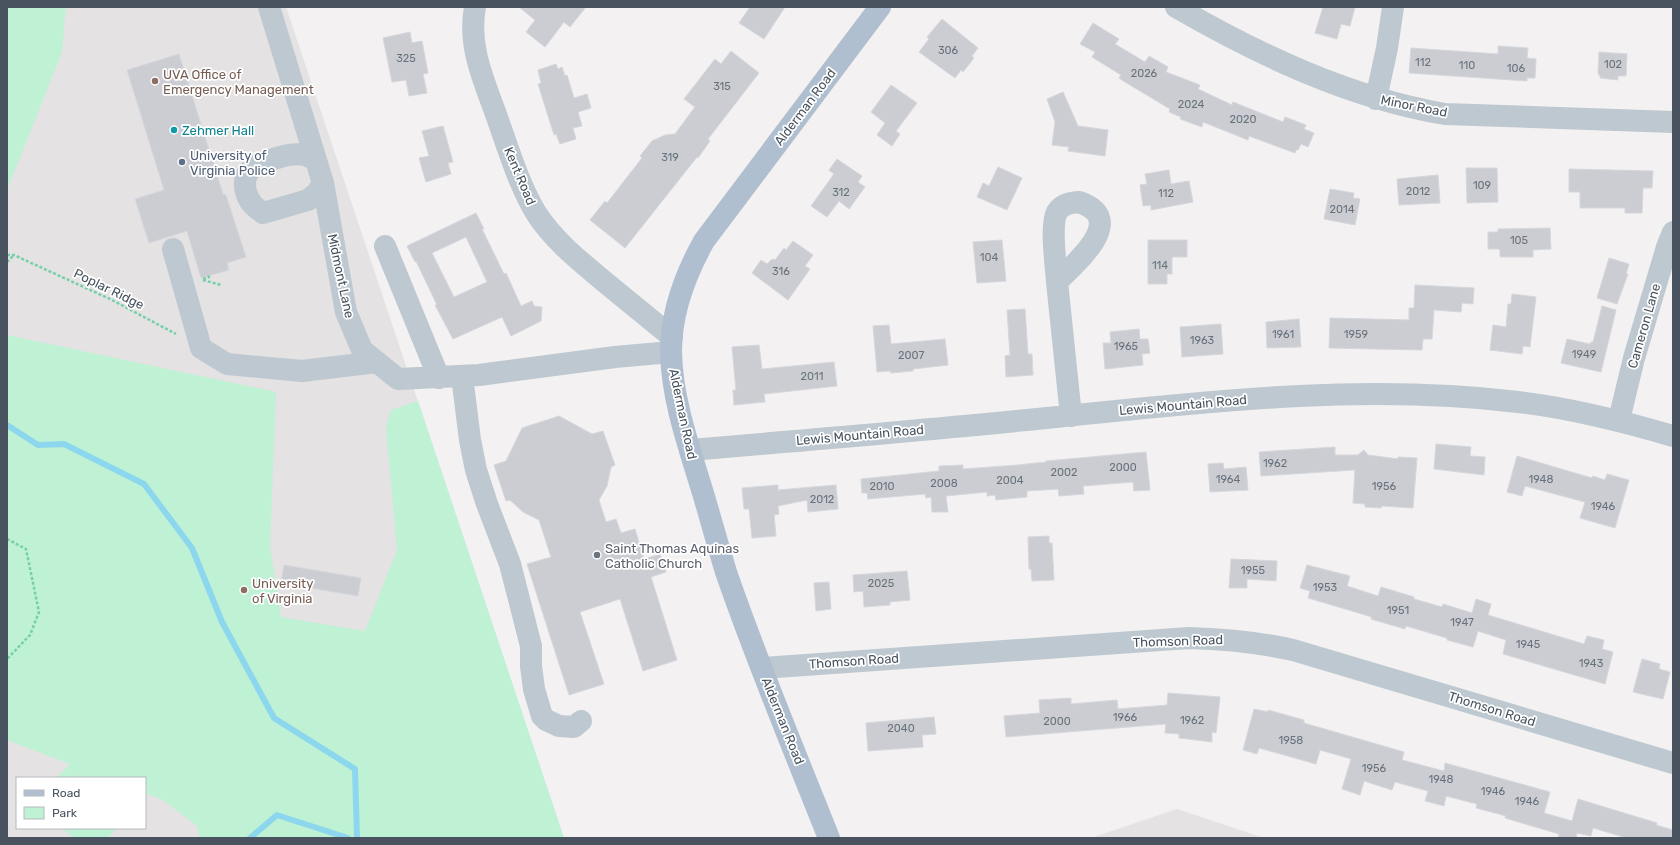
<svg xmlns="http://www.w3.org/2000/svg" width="1680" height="845" font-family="Rubik,sans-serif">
  <rect width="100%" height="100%" fill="#f3f1f1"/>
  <path fill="#e4e2e3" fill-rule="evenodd" d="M 7,7 L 286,7 L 564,838 L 7,838 ZM 17,778 L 145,778 L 145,828 L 17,828 Z
    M 1177,809 L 1264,838 L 1091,838 Z"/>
  <path fill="#bff1d4" d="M 7,7 L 66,7 L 62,52 L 7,190 Z
    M 7,335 L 276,392 L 270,546 L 281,617 L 365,631 L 397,550 L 386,428 L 391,410 L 418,401 L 564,838 L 200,838 L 197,826 L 163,800 L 147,794 L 145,795 L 145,778 L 56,778 L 70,764 L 7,740 Z
    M 61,828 L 117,828 L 108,838 L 75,838 Z"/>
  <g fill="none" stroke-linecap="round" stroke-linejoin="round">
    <path stroke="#8cd7ee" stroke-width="6" d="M 7,425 L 38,445 L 64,444 L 144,484 L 192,548 L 222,622 L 274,718 L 355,769 L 357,838
      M 250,838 L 277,815 L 348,838"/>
  </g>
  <path fill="#cbcdd3" stroke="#d5d7dc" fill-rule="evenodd" d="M 519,7 L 586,7 L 570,27 L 564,22 L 545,47 L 526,32 L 535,20 Z
    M 750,7 L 785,7 L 764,39 L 739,23 Z
    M 1323,7 L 1355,7 L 1350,26 L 1341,24 L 1337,39 L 1315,33 Z
    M 942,19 L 978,48 L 972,56 L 974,58 L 963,72 L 961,70 L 955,78 L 919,52 L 929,39 L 927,37 Z
    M 1093,23 L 1119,39 L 1115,44 L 1145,62 L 1149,56 L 1168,67 L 1166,72 L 1200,85 L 1198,89 L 1232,105 L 1233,102 L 1283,122 L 1285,117 L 1306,125 L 1304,129 L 1314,133 L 1308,147 L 1301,144 L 1298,150 L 1296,150 L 1295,153 L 1249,136 L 1248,140 L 1203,122 L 1202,127 L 1180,119 L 1181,117 L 1169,112 L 1170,109 L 1125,82 L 1119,78 L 1121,75 L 1092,57 L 1095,52 L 1080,44 Z
    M 410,32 L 412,43 L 422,41 L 428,73 L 423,74 L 427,93 L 409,96 L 406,80 L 392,82 L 383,38 Z
    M 1498,46 L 1528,48 L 1527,58 L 1536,59 L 1535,78 L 1527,78 L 1527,81 L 1409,73 L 1411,48 L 1498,54 Z
    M 731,51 L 759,73 L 708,139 L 710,141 L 698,158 L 697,157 L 625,248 L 590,220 L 605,201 L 607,203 L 642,158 L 640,156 L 652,141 L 665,135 L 675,134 L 695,107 L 684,99 L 715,59 L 721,64 Z
    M 1599,52 L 1627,54 L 1626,76 L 1618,76 L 1618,80 L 1600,78 L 1600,75 L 1598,74 Z
    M 179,54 L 223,194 L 226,195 L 246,257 L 227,263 L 229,270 L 201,278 L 187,231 L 149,243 L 135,199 L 164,190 L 127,70 Z
    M 556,64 L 558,69 L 562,67 L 565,76 L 567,75 L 574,98 L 587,94 L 591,108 L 578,112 L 582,126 L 573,128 L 576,139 L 560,144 L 556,134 L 554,135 L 538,84 L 541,83 L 538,70 Z
    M 891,85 L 917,103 L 896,131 L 900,134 L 892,146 L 877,135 L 885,123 L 871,112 Z
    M 1063,92 L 1078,126 L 1108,130 L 1105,156 L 1068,151 L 1069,147 L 1052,145 L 1055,122 L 1047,99 Z
    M 443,126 L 453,162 L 448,163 L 451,174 L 426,182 L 419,158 L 429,156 L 422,131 Z
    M 837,159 L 862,176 L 858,182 L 865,187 L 849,209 L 839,201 L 827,217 L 811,206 L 834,174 L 829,170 Z
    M 998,167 L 1022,178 L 1007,210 L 977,197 L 983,183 L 989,186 Z
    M 1466,168 L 1497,168 L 1498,202 L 1467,203 Z
    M 1569,169 L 1653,171 L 1652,188 L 1643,188 L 1642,213 L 1625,213 L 1625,208 L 1580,208 L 1580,192 L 1569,192 Z
    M 1169,170 L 1171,184 L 1189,181 L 1193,202 L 1151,210 L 1151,205 L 1143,206 L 1140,185 L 1147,184 L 1145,174 Z
    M 1438,175 L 1440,203 L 1399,205 L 1397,179 Z
    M 1330,189 L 1354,193 L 1353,198 L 1360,199 L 1355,225 L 1324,219 Z
    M 476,213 L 484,229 L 482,229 L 504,274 L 506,273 L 521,306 L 532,301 L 534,306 L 542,307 L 541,321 L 511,336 L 502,317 L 453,339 L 435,305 L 437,305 L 416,261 L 415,262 L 407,246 ZM 466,237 L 487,282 L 454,297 L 432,253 Z
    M 1550,228 L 1551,249 L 1533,250 L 1533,257 L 1500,257 L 1500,250 L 1498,249 L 1488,249 L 1488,232 L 1498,232 L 1498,229 Z
    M 1002,240 L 1006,281 L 977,283 L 973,242 Z
    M 1148,240 L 1187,240 L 1187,257 L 1172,257 L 1172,274 L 1167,274 L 1167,284 L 1148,284 Z
    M 793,241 L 813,255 L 805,266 L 810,269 L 788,300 L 752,273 L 761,260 L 767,264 L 772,259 L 775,260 L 784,248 L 786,250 Z
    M 1609,258 L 1629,264 L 1626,274 L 1628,274 L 1617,304 L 1597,298 Z
    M 1415,285 L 1474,288 L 1473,304 L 1462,303 L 1461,312 L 1434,310 L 1432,339 L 1423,339 L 1422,350 L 1329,348 L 1330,318 L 1409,320 L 1409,308 L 1414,308 Z
    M 1512,294 L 1536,297 L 1530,347 L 1523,346 L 1522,354 L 1490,350 L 1493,325 L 1506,327 L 1508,304 L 1511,304 Z
    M 1602,306 L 1616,310 L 1601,372 L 1561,363 L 1567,339 L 1590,344 L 1591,342 L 1593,342 Z
    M 1025,309 L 1028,354 L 1032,354 L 1033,375 L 1006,377 L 1005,356 L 1010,355 L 1007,310 Z
    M 1299,319 L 1301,347 L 1267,348 L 1266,322 Z
    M 1221,324 L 1223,354 L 1182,357 L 1180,327 Z
    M 889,325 L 891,344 L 945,339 L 948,365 L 913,369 L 913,371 L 891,373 L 890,371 L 877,372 L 873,326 Z
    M 1139,329 L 1140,339 L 1148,339 L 1150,353 L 1142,354 L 1143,365 L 1105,369 L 1103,343 L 1111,343 L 1110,332 Z
    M 759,345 L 762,369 L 834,362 L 837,386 L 764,394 L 765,402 L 734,405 L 733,390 L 736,390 L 732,347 Z
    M 559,416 L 592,434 L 603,431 L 615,465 L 611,467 L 607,486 L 599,500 L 606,522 L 616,519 L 621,533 L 635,529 L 644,559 L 660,554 L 666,572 L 651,577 L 677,660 L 643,671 L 620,599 L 580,612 L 604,684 L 569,695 L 527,564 L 551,557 L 539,520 L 523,512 L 510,500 L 506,501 L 494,465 L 506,461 L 522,428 Z
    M 1436,444 L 1471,447 L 1470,456 L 1485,457 L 1484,475 L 1434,469 Z
    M 1335,447 L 1335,455 L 1358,455 L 1364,450 L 1368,455 L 1398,459 L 1398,457 L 1417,458 L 1413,508 L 1382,506 L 1381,508 L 1365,507 L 1365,504 L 1353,503 L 1355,470 L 1261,476 L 1259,452 Z
    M 1146,452 L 1150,490 L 1134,491 L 1133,482 L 1083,486 L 1084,494 L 1059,496 L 1058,489 L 1027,491 L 1027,497 L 996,500 L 995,495 L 987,496 L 987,492 L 946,496 L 948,512 L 932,512 L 931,497 L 926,498 L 925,494 L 868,499 L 867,493 L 862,493 L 861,479 L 939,471 L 939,466 L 963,465 L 963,469 L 1018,465 L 1046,462 L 1046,461 Z
    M 1517,456 L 1592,478 L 1593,476 L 1605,480 L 1607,474 L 1629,480 L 1615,528 L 1580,518 L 1585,502 L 1525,486 L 1522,496 L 1507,492 Z
    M 1223,463 L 1224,469 L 1246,467 L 1248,490 L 1210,492 L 1208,464 Z
    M 778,485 L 778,490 L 836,485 L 838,509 L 808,512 L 807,500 L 778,506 L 779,514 L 774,515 L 776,536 L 752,538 L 749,509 L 744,509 L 742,488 Z
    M 1049,536 L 1049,543 L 1052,543 L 1054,580 L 1032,581 L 1031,569 L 1029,569 L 1028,537 Z
    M 1231,559 L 1277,561 L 1276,581 L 1247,579 L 1247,588 L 1229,588 Z
    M 284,565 L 361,578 L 358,596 L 281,583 Z
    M 1307,565 L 1350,576 L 1347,586 L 1378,596 L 1381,587 L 1414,597 L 1414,599 L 1442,607 L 1443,604 L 1472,613 L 1476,599 L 1491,604 L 1488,615 L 1584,644 L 1587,636 L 1604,640 L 1602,649 L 1613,652 L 1605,684 L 1503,654 L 1506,640 L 1478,631 L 1473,647 L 1447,640 L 1447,638 L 1406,626 L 1405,629 L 1371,619 L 1372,617 L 1308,598 L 1310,591 L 1300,588 Z
    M 907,571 L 910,600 L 890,602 L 890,605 L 864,607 L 863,591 L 854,592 L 853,575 Z
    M 829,582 L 831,609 L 816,611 L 814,583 Z
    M 1642,659 L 1660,664 L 1659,669 L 1670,672 L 1663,699 L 1633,692 Z
    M 1168,693 L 1220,697 L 1216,733 L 1212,732 L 1212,742 L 1179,738 L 1179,734 L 1165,733 L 1166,724 L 1006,737 L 1004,716 L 1040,713 L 1039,700 L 1071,698 L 1071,704 L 1117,700 L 1118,709 L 1167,705 Z
    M 1254,709 L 1268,712 L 1268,710 L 1304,720 L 1304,723 L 1404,752 L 1402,760 L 1444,771 L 1445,763 L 1550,792 L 1544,813 L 1572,821 L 1578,799 L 1657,823 L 1656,825 L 1673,830 L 1673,838 L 1627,838 L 1593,828 L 1591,836 L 1577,833 L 1576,838 L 1558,838 L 1559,834 L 1505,818 L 1506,816 L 1476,808 L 1477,804 L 1446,796 L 1444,806 L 1425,801 L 1428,791 L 1395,782 L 1392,790 L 1364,781 L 1360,795 L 1342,789 L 1351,759 L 1320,750 L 1316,764 L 1259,748 L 1257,754 L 1243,750 Z
    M 934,717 L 936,734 L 922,735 L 923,747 L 868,751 L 866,723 Z"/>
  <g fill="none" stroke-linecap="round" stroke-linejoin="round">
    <path stroke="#76d0a6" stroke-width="2.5" stroke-dasharray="3 2" stroke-linecap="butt" d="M 7,255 L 14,255 L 112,300 L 176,334
      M 7,262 L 14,255
      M 203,279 L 209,277 L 208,276
      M 203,280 L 221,285
      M 7,539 L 26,549 L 39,612 L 30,635 L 7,659"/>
    <path stroke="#bec8d0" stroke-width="22" d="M 269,7 L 323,183 L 346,312 L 362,350 L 398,379 L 479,375 L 615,357 L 671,352
      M 475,7 C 468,44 482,76 494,109 C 507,144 517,181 536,213 C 554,241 581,262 606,283 C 628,301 650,319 672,337
      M 1176,7 C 1259,55 1350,98 1445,114 L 1673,122
      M 1376,99 L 1387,48 L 1393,7
      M 316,160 C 312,158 308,156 305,155 C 295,153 286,155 277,158 C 259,163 240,168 246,192 C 249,202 254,207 263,213 L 308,200 L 317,193 L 323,183
      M 1079,202 C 1129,219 1076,262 1057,282 C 1056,266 1050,225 1057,212 C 1062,204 1070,203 1079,202 Z
      M 385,246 L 439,378
      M 173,249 L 201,348 L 227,364 L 302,371 L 377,362
      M 1057,282 L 1071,416
      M 462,376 L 470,440 L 476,470 L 487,504 L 510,564 L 531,646 L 531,666 L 534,689 L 542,716 L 546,720 L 559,726 L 574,727 L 581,721
      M 1619,420 L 1634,358 L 1667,247 L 1673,232
      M 690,450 C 809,440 928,430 1047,418 C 1203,402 1361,383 1518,402 C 1571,408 1622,421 1673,436
      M 762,668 L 1189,638 C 1226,639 1257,642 1293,650 L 1673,763"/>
    <path stroke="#b0bfd0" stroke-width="22" d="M 829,838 C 794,750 757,662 726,572 C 718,546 711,520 703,493 C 689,447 672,400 671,352 C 671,312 685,275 704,241 L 880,7"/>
  </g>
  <g fill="#8d6e63" stroke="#fff" stroke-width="1.5">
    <circle cx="155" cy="81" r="4"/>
    <circle cx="244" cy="590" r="4"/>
  </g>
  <circle fill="#0f9aa8" stroke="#fff" stroke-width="1.5" cx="174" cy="130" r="4"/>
  <circle fill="#5c6f8a" stroke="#fff" stroke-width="1.5" cx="182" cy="162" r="4"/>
  <circle fill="#6b7280" stroke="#fff" stroke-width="1.5" cx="597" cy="555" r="4"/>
  <g text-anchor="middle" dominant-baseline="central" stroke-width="3.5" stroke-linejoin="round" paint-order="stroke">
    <g font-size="11" fill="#69727c">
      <text x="948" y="50">306</text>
      <text x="406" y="58">325</text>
      <text x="1423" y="62">112</text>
      <text x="1613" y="64">102</text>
      <text x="1467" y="65">110</text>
      <text x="1516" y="68">106</text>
      <text x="1144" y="73">2026</text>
      <text x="722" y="86">315</text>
      <text x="1191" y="104">2024</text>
      <text x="1243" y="119">2020</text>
      <text x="670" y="157">319</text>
      <text x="1482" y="185">109</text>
      <text x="1418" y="191">2012</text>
      <text x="841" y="192">312</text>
      <text x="1166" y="193">112</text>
      <text x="1342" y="209">2014</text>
      <text x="1519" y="240">105</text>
      <text x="989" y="257">104</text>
      <text x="1160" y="265">114</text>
      <text x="781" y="271">316</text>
      <text x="1283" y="334">1961</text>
      <text x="1356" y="334">1959</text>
      <text x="1202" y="340">1963</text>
      <text x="1126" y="346">1965</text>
      <text x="1584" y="354">1949</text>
      <text x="911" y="355">2007</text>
      <text x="812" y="376">2011</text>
      <text x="1275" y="463">1962</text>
      <text x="1123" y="467">2000</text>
      <text x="1064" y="472">2002</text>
      <text x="1228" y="479">1964</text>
      <text x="1541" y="479">1948</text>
      <text x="1010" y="480">2004</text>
      <text x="944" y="483">2008</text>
      <text x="882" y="486">2010</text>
      <text x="1384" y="486">1956</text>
      <text x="822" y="499">2012</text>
      <text x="1603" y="506">1946</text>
      <text x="1253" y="570">1955</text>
      <text x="881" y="583">2025</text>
      <text x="1325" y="587">1953</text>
      <text x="1398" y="610">1951</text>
      <text x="1462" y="622">1947</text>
      <text x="1528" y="644">1945</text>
      <text x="1591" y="663">1943</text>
      <text x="1125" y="717">1966</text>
      <text x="1192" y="720">1962</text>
      <text x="1057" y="721">2000</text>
      <text x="901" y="728">2040</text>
      <text x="1291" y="740">1958</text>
      <text x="1374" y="768">1956</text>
      <text x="1441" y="779">1948</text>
      <text x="1493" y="791">1946</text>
      <text x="1527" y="801">1946</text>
    </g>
    <g font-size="13" fill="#785e54" stroke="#fff" text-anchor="start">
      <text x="163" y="74">UVA Office of<tspan x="163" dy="15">Emergency Management</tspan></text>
      <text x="252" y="583">University<tspan x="252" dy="15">of Virginia</tspan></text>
    </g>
    <g font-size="13" fill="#48535f" stroke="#fff">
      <text transform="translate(1414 106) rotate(11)">Minor Road</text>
      <text transform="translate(805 107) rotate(-53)">Alderman Road</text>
      <text transform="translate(520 176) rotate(67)">Kent Road</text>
      <text transform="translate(341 276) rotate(78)">Midmont Lane</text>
      <text transform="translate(109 289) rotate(26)">Poplar Ridge</text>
      <text transform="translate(1644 326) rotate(-74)">Cameron Lane</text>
      <text transform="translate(1183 405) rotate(-5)">Lewis Mountain Road</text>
      <text transform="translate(683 414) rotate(78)">Alderman Road</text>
      <text transform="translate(860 435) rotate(-5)">Lewis Mountain Road</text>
      <text transform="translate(1178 641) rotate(-2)">Thomson Road</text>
      <text transform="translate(854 661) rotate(-4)">Thomson Road</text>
      <text transform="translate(1492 709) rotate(17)">Thomson Road</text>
      <text transform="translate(783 721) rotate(68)">Alderman Road</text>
    </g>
    <g font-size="13" fill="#0d838f" stroke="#fff" text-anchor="start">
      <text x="182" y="130">Zehmer Hall</text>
    </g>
    <g font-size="13" fill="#4e5e75" stroke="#fff" text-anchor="start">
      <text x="190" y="155">University of<tspan x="190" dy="15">Virginia Police</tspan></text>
    </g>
    <g font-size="13" fill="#5b616d" stroke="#fff" text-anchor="start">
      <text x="605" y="548">Saint Thomas Aquinas<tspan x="605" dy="15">Catholic Church</tspan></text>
    </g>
  </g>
  <rect width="1680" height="845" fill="none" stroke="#48535f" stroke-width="16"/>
  <rect x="16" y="777" width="130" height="52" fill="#ffffff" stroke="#b6babf"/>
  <rect x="24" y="790" width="20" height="6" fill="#b0bfd0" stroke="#b6babf"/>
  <text x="52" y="797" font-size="12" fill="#48535f">Road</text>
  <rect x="24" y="807" width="20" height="12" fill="#bff1d4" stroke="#b6babf"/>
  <text x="52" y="817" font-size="12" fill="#48535f">Park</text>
</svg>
